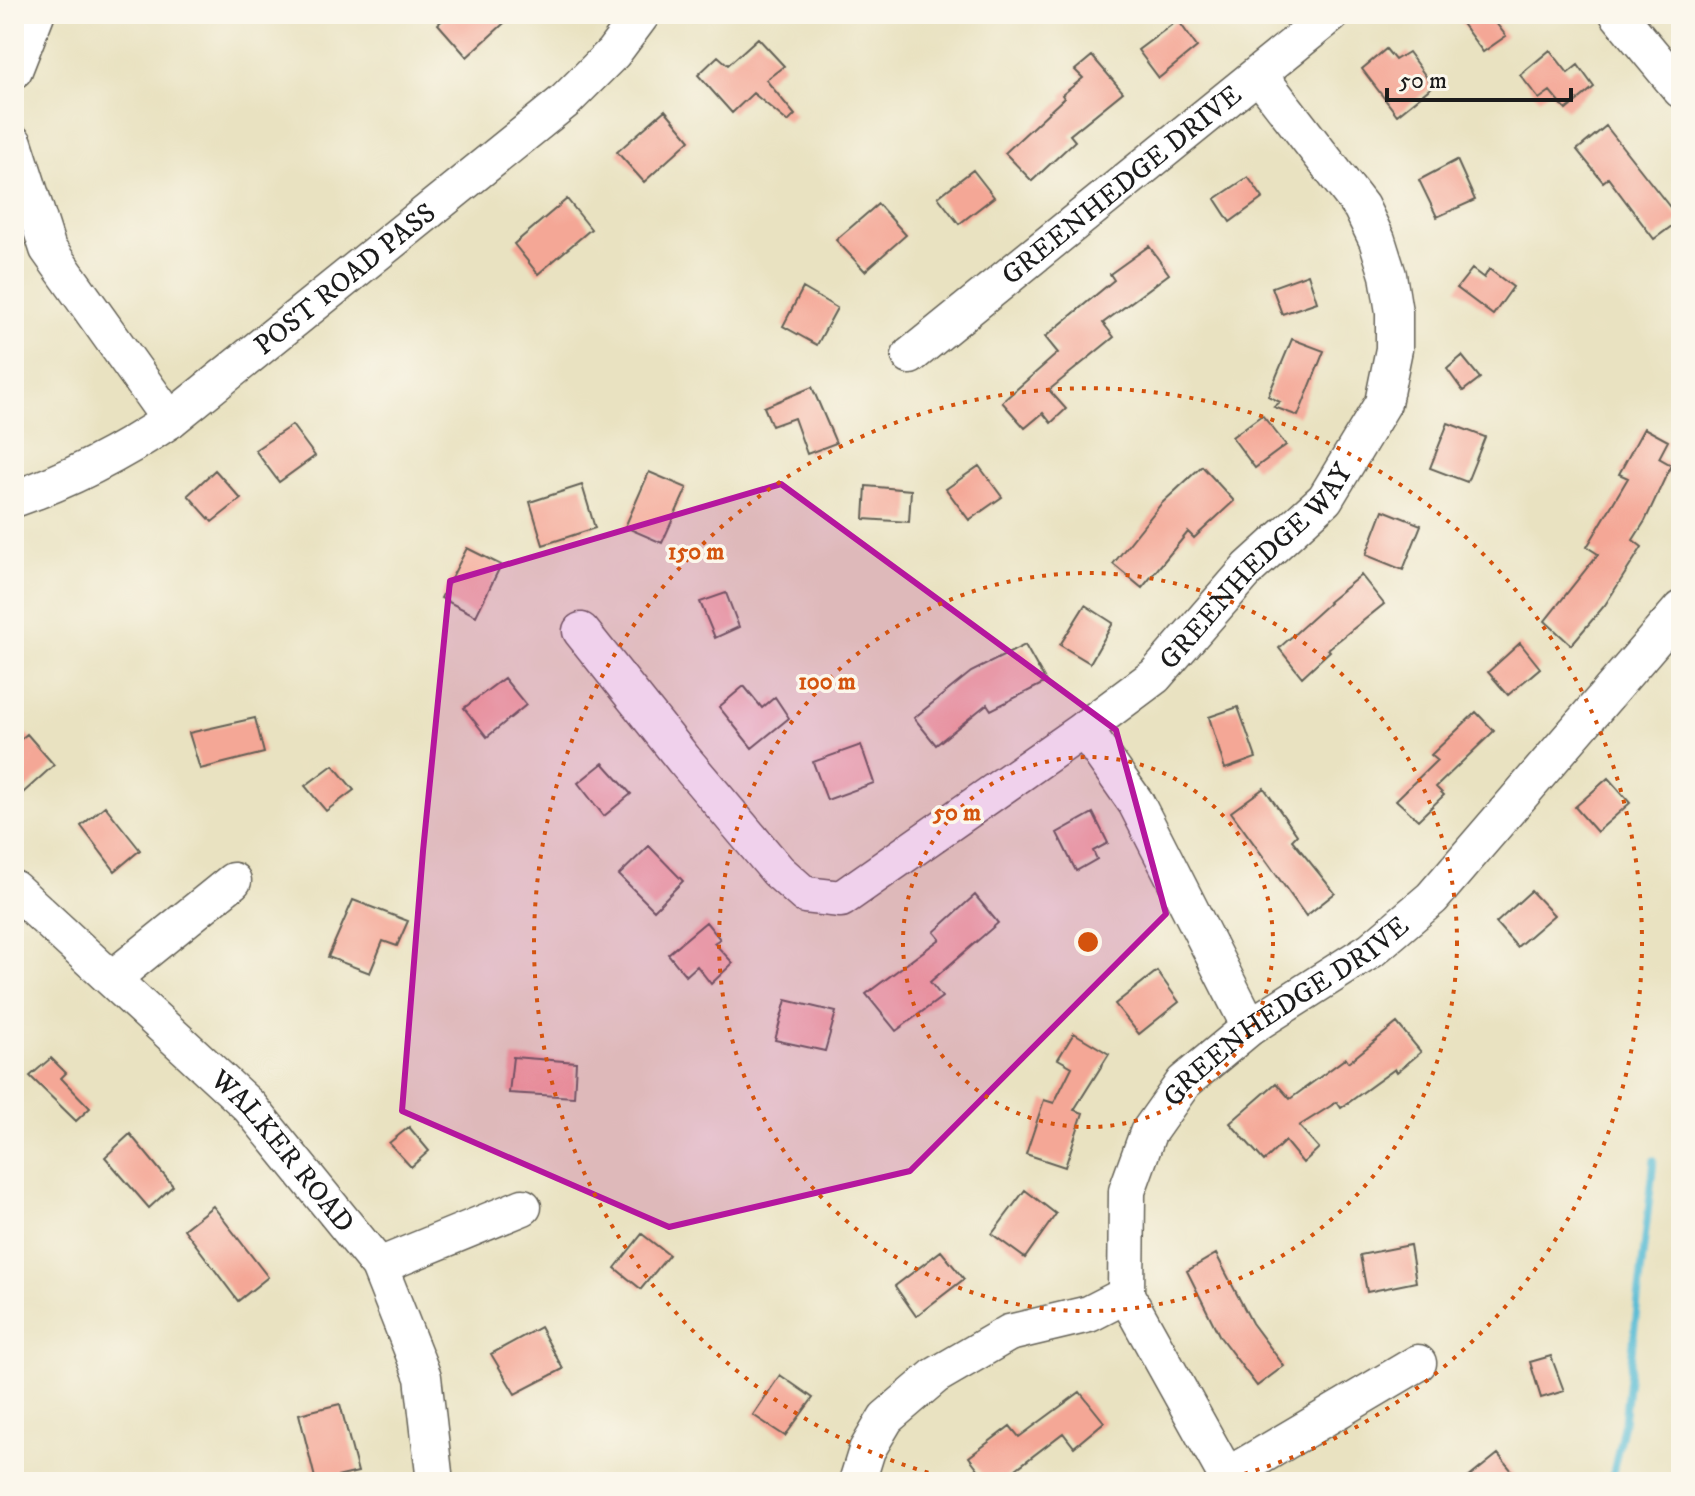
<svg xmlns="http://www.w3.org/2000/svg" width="1695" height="1496" font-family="'IM FELL DW Pica',serif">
  <rect width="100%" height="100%" fill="#fbf7ec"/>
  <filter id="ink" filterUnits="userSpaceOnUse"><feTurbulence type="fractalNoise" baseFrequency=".0125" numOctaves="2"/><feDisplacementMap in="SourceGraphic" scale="16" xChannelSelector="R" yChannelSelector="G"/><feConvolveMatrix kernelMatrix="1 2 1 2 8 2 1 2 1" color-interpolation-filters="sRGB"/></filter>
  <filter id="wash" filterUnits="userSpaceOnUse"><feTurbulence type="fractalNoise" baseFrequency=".006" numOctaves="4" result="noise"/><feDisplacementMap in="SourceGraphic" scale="32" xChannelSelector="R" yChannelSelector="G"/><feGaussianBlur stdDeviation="1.8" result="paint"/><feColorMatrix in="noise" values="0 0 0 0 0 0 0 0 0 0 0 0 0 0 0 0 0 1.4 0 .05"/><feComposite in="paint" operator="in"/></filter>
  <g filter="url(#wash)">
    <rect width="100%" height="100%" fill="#e9e2c1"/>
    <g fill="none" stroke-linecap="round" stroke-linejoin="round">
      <path stroke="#56bbd4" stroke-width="7" d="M 1611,1482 L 1624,1422 L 1654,1160"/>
    </g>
    <g id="blocks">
      <path fill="#f4a796" d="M 449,14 L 514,14 L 467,57 L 438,24 Z
        M 1455,14 L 1489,14 L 1506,36 L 1483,52 Z
        M 1178,20 L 1197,47 L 1159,78 L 1138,50 Z
        M 758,38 L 784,66 L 766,80 L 795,115 L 788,122 L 753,93 L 732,113 L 698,75 L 718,56 L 728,65 Z
        M 1386,49 L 1395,60 L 1408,52 L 1433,86 L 1397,115 L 1362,69 Z
        M 1550,50 L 1568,73 L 1578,65 L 1594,87 L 1566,110 L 1550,91 L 1539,99 L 1520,75 Z
        M 1092,56 L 1123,92 L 1070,135 L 1075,141 L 1032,181 L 1005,153 L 1064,98 L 1062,95 L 1083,78 L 1075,70 Z
        M 665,110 L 690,140 L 644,182 L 617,152 Z
        M 1606,126 L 1680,220 L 1654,239 L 1608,178 L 1603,182 L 1577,150 Z
        M 1457,160 L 1475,200 L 1437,217 L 1419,180 Z
        M 973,170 L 994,197 L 959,224 L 938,197 Z
        M 1248,177 L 1263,198 L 1230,222 L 1215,199 Z
        M 567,199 L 591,229 L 538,274 L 514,244 Z
        M 878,204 L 906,235 L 865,271 L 836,240 Z
        M 1149,246 L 1169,274 L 1103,323 L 1114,337 L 1049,390 L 1066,409 L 1051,423 L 1043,413 L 1025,428 L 1002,402 L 1058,353 L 1045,337 L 1114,280 L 1110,274 Z
        M 1472,269 L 1484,278 L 1489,269 L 1513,287 L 1493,315 L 1457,288 Z
        M 1308,274 L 1317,302 L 1282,314 L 1272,287 Z
        M 803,288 L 837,308 L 817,345 L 783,326 Z
        M 1292,339 L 1324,351 L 1298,416 L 1274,407 L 1280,402 L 1268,396 Z
        M 1462,356 L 1480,378 L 1463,391 L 1447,369 Z
        M 812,387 L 836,443 L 807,454 L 794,418 L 772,426 L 764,407 Z
        M 1262,415 L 1286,445 L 1255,468 L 1232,437 Z
        M 1448,423 L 1485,437 L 1467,482 L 1430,468 Z
        M 292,425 L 315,456 L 279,482 L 255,450 Z
        M 1644,428 L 1668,441 L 1659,458 L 1671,465 L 1645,521 L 1633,540 L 1642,547 L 1605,605 L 1571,645 L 1545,621 L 1598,554 L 1587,547 L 1628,478 L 1619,474 Z
        M 979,466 L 1002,497 L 969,520 L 946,489 Z
        M 1202,466 L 1234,501 L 1194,538 L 1188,532 L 1142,588 L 1113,564 L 1161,504 Z
        M 215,470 L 241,499 L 212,522 L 188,495 Z
        M 649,472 L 687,488 L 662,543 L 625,527 Z
        M 582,485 L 595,528 L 543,545 L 530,502 Z
        M 866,486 L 911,490 L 909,522 L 864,519 Z
        M 1383,510 L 1421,525 L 1403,570 L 1366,555 Z
        M 467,548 L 501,565 L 476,616 L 441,598 Z
        M 1361,575 L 1384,604 L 1328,649 L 1330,651 L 1302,677 L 1279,648 L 1329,603 L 1328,602 Z
        M 726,593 L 739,627 L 715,638 L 700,602 Z
        M 1085,605 L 1113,623 L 1090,663 L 1060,645 Z
        M 1520,643 L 1540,668 L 1508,695 L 1488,672 Z
        M 1025,645 L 1046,682 L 991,710 L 987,704 L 936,745 L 914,718 L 971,672 Z
        M 504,678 L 526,705 L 487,737 L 464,708 Z
        M 744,686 L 762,708 L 775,697 L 789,718 L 752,748 L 719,707 Z
        M 1238,707 L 1256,758 L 1225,769 L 1209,717 Z
        M 1476,712 L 1494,731 L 1436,787 L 1444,795 L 1418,820 L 1396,800 L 1437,760 L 1431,755 Z
        M 255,718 L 264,753 L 200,769 L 189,733 Z
        M 27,734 L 54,765 L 14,801 L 14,745 Z
        M 861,745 L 874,783 L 827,800 L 813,762 Z
        M 603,763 L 631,794 L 604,816 L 578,783 Z
        M 333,765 L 354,790 L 326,811 L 305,786 Z
        M 1608,778 L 1630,803 L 1597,832 L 1575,807 Z
        M 1264,788 L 1297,835 L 1292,840 L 1335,893 L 1306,916 L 1231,812 Z
        M 105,806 L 140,850 L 115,871 L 81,826 Z
        M 1093,813 L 1108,843 L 1093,851 L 1097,859 L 1076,871 L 1057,833 Z
        M 649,846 L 683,881 L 654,910 L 619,875 Z
        M 1531,891 L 1554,915 L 1517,947 L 1496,923 Z
        M 975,895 L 998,923 L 930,982 L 942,997 L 896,1031 L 866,994 L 940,939 L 934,932 Z
        M 353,900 L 408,921 L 397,946 L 383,941 L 370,973 L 328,957 Z
        M 706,922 L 720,939 L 714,943 L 733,963 L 711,984 L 697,966 L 686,976 L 668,954 Z
        M 1157,971 L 1179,1002 L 1139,1034 L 1115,1004 Z
        M 786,1000 L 836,1012 L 825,1051 L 775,1040 Z
        M 1397,1023 L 1421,1052 L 1397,1072 L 1395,1069 L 1341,1108 L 1337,1102 L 1299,1126 L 1319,1148 L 1303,1163 L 1285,1141 L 1264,1161 L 1230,1123 L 1276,1083 L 1290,1099 L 1346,1058 L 1349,1062 Z
        M 1074,1033 L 1109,1054 L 1074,1110 L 1083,1113 L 1065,1167 L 1026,1154 L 1044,1100 L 1054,1103 L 1072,1067 L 1058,1059 Z
        M 513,1057 L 576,1062 L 574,1097 L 509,1093 Z
        M 51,1058 L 66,1073 L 61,1078 L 90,1108 L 76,1121 L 30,1076 Z
        M 409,1127 L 429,1151 L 411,1167 L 389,1143 Z
        M 130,1134 L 173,1186 L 149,1208 L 105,1157 Z
        M 1025,1190 L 1056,1214 L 1025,1258 L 992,1234 Z
        M 213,1206 L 268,1277 L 238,1301 L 184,1229 Z
        M 642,1234 L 669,1255 L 641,1289 L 615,1268 Z
        M 1410,1245 L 1416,1282 L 1367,1292 L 1360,1255 Z
        M 941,1251 L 964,1279 L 916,1316 L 895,1286 Z
        M 1216,1254 L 1252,1323 L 1284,1366 L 1257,1386 L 1220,1337 L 1187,1271 Z
        M 540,1327 L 563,1369 L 515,1394 L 491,1354 Z
        M 1551,1356 L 1564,1391 L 1541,1398 L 1530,1362 Z
        M 780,1375 L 813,1398 L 785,1436 L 753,1415 Z
        M 1080,1392 L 1104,1422 L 1074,1447 L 1063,1433 L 999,1482 L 988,1482 L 969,1457 L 1010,1426 L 1019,1437 Z
        M 340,1404 L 358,1472 L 316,1482 L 299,1414 Z
        M 1498,1454 L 1521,1482 L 1463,1482 Z"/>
    </g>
  </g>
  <g filter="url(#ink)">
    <use href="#blocks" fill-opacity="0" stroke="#646156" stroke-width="2"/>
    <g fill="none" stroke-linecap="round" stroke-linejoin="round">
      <g stroke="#646156" stroke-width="39">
        <g id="minor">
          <path d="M 1618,14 L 1681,90"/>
          <path d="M 14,70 L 36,14"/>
          <path d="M 14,143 L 48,249 L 170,420"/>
          <path id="s1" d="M 910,356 L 1332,14"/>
          <path id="s2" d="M 14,499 C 72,479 120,454 170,420 L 565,101 L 613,53 L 642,14"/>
          <path d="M 581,631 L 684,760 L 778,871 L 805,895 L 841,899 L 1084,729"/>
          <path id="s3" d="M 14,889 L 249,1106 L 379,1266 L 423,1377 L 435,1482"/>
          <path d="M 113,978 L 233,881"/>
          <path id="s4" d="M 1250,1027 L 1136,803 L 1084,729 L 1155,676 L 1249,568 L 1325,499 L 1383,403 L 1394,349 L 1394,312 L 1388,275 L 1377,240 L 1361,207 L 1259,75"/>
          <path d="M 379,1266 L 523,1207"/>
          <path d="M 1227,1476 L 1418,1363"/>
          <path d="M 857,1482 L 867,1450 L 886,1418 L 935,1376 L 1009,1333 L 1089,1314 L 1126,1295"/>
          <path id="s5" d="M 1230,1482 L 1126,1295 L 1127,1191 L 1148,1133 L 1184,1082 L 1250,1027 L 1371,950 L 1432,898 L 1681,609"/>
        </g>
      </g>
      <use href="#minor" stroke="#fff" stroke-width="36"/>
    </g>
  </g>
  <path fill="#b5179e" fill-opacity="0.2" stroke="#b5179e" stroke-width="6" stroke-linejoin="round" d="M 781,484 L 1116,730 L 1166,914 L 910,1171 L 669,1227 L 402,1111 L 423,851 L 450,581 Z"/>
  <g fill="none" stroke="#d4530e" stroke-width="4" stroke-dasharray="4 8">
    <circle cx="1088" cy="942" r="185"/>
    <circle cx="1088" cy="942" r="369"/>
    <path d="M963 1482A554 554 0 1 1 1213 1482"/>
  </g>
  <g text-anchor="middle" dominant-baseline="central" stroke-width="7" stroke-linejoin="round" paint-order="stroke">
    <g font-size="28" fill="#1c1c1c" stroke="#fbf7ec">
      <text stroke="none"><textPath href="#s1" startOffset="272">GREENHEDGE DRIVE</textPath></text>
      <text stroke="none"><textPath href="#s2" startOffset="400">POST ROAD PASS</textPath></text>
      <text stroke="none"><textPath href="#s4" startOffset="580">GREENHEDGE WAY</textPath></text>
      <text stroke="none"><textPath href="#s5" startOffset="566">GREENHEDGE DRIVE</textPath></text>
      <text stroke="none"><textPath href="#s3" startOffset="376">WALKER ROAD</textPath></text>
    </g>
  </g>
  <circle cx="1088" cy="942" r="12" fill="#d4530e" stroke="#fbf7ec" stroke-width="4"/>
  <g font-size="24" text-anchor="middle" font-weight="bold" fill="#d4530e" stroke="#fbf7ec" stroke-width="7" stroke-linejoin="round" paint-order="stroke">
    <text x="696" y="559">150 m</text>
    <text x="827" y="689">100 m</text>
    <text x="957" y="820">50 m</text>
  </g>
  <rect width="1695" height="1496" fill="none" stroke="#fbf7ec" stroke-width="48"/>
  <path d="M1387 88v12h184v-12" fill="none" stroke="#1c1c1c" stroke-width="4"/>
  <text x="1399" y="88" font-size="24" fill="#1c1c1c" stroke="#fbf7ec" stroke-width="6" paint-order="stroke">50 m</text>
</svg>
